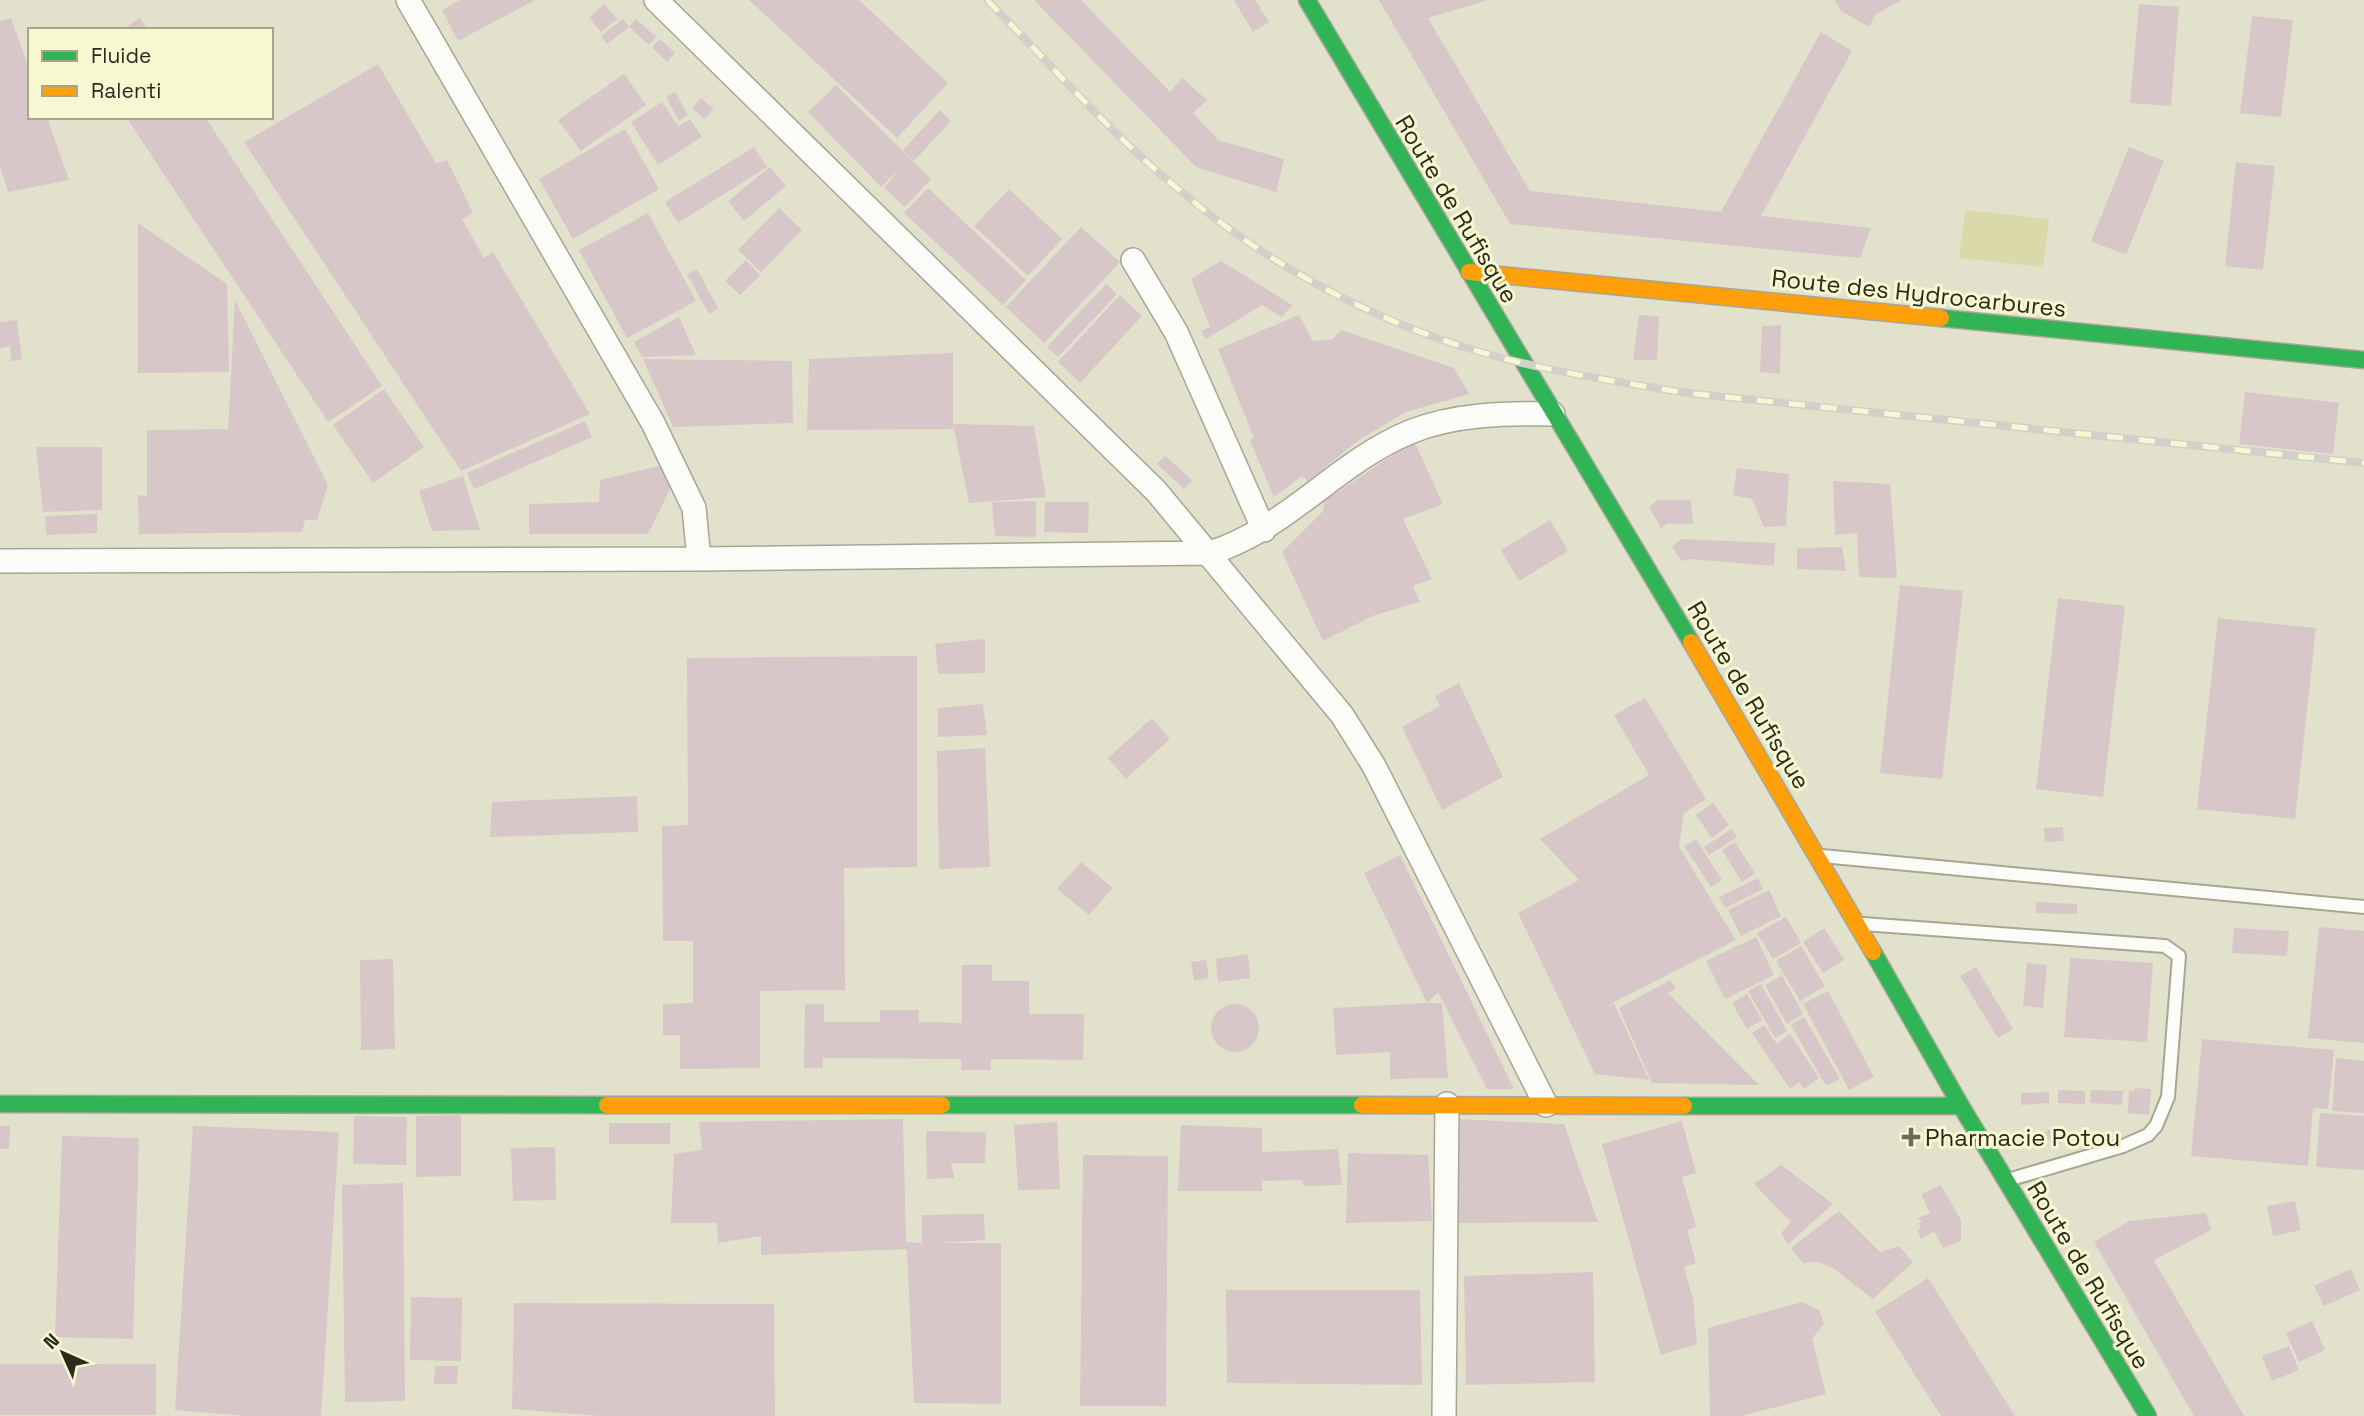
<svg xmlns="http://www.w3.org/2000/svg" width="2364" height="1416" font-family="'Space Grotesk',sans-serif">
  <rect width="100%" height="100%" fill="#e2e2cc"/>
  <path fill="#d9d9aa" d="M 1965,210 L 2049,219 L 2043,267 L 1959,258 Z"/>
  <path fill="#d7c7c8" d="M 460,0 L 535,0 L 458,41 L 442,10 Z
    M 749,0 L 859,0 L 948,83 L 897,138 Z
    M 1034,0 L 1081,0 L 1170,92 L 1182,78 L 1207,100 L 1193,113 L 1218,140 L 1284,159 L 1276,192 L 1196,167 Z
    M 1234,0 L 1255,0 L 1269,22 L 1253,32 Z
    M 1379,0 L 1488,0 L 1428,18 L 1530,191 L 1721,212 L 1821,32 L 1852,51 L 1761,216 L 1871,228 L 1860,258 L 1510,224 Z
    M 1835,0 L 1902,0 L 1876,14 L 1869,27 L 1841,11 Z
    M 604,4 L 617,19 L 601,32 L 589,18 Z
    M 2139,4 L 2179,7 L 2171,106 L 2130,103 Z
    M 2252,16 L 2293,20 L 2281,117 L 2240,113 Z
    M 11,18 L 30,71 L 30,117 L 47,117 L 69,180 L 8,192 L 0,166 L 0,21 Z
    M 140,18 L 148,30 L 122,30 Z
    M 623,19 L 629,27 L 607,44 L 601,36 Z
    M 636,19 L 656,37 L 649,45 L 629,27 Z
    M 660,39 L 675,53 L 667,62 L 652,47 Z
    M 378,64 L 436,163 L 447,160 L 473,213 L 462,219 L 484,258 L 493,252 L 590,414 L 461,471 L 244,142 Z
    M 624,74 L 646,105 L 581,151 L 558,120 Z
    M 836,85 L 931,179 L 905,207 L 884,188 L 901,168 L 881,187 L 808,112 Z
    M 675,92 L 688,115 L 679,121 L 666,97 Z
    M 701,98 L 714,109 L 705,119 L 692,108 Z
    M 662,102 L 678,126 L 690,119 L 702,137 L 658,165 L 631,122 Z
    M 940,110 L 951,121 L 914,161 L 903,150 Z
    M 126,117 L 205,117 L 382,386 L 328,422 Z
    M 625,129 L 659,189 L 573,239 L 539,179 Z
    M 754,147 L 767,167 L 678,223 L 665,202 Z
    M 2129,147 L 2164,161 L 2126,255 L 2091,241 Z
    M 2236,162 L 2275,166 L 2263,270 L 2225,266 Z
    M 770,167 L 786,186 L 744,221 L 728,201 Z
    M 928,188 L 1026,280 L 1003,305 L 904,213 Z
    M 1009,189 L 1062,239 L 1028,276 L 974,226 Z
    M 779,208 L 802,230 L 761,272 L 738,250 Z
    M 648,213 L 696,301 L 627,338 L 579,250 Z
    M 138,223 L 227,284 L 229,372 L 138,373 Z
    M 1081,227 L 1120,262 L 1044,343 L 1006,307 Z
    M 746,260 L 760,275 L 740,295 L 725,281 Z
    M 1221,261 L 1292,305 L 1282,317 L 1262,305 L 1206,339 L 1201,331 L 1210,327 L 1191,279 Z
    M 697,269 L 718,308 L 709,314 L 687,274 Z
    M 1106,284 L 1117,294 L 1058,357 L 1047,347 Z
    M 1120,295 L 1142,316 L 1080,383 L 1058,362 Z
    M 235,300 L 328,485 L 317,520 L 305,520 L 302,532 L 139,534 L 138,495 L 147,496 L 147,430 L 228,429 Z
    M 1299,315 L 1313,341 L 1333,339 L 1341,330 L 1454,368 L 1469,394 L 1406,412 L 1359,440 L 1308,481 L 1302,476 L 1274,497 L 1250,441 L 1254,438 L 1218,349 Z
    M 1639,315 L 1659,316 L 1657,360 L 1633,360 Z
    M 679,317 L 696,355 L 642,357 L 634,342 Z
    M 17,320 L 22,360 L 11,361 L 10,346 L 0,348 L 0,322 Z
    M 1781,325 L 1780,374 L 1760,372 L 1762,326 Z
    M 953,353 L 953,429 L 807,430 L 809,359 Z
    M 643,359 L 792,361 L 793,423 L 673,427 Z
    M 384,389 L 424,447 L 373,483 L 333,425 Z
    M 2245,392 L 2339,403 L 2333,454 L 2239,444 Z
    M 585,421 L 592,437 L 474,489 L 467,473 Z
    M 953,424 L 1034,426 L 1046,497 L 969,503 Z
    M 1414,441 L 1443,504 L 1403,519 L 1432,579 L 1413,586 L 1420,602 L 1375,615 L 1323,641 L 1282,552 L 1323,511 L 1324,501 Z
    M 36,447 L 102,447 L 102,510 L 43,512 Z
    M 1165,456 L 1192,480 L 1184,489 L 1157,464 Z
    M 671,463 L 670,489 L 648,534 L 529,534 L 529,504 L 599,502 L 600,480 Z
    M 1737,468 L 1789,474 L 1786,526 L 1764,527 L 1752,499 L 1733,495 Z
    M 463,476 L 480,530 L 432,531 L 419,491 Z
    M 1833,481 L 1890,484 L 1897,578 L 1859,577 L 1857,533 L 1835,535 Z
    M 1658,500 L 1691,500 L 1693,524 L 1667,524 L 1661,528 L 1649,507 Z
    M 1036,501 L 1036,537 L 995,536 L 992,502 Z
    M 1045,502 L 1089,502 L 1088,533 L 1044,532 Z
    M 97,514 L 97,533 L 46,535 L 45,516 Z
    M 1550,520 L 1568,551 L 1519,581 L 1501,550 Z
    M 1682,539 L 1775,543 L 1774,566 L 1690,559 L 1681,561 L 1672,546 Z
    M 1842,547 L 1846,571 L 1797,569 L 1797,548 Z
    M 1900,585 L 1963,591 L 1942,779 L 1880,773 Z
    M 2058,598 L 2125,606 L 2103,797 L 2036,789 Z
    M 2218,618 L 2316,628 L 2295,819 L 2197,809 Z
    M 985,639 L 985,673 L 938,674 L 935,644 Z
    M 917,656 L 917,867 L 844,868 L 845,990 L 760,991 L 760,1068 L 680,1069 L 680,1035 L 663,1035 L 663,1004 L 693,1003 L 693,941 L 663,941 L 662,826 L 688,825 L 687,658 Z
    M 1459,683 L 1503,777 L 1442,810 L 1402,727 L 1440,706 L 1435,696 Z
    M 1645,698 L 1706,799 L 1684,813 L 1679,847 L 1736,940 L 1602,1008 L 1614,1003 L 1649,1080 L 1595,1074 L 1518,913 L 1579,880 L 1540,839 L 1649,775 L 1614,715 Z
    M 983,704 L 987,735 L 938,737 L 938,708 Z
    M 1152,718 L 1170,739 L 1126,779 L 1108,758 Z
    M 985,748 L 990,867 L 939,869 L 937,751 Z
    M 637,796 L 638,832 L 490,837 L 492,802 Z
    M 1713,803 L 1729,825 L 1712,838 L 1696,815 Z
    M 2063,827 L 2064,841 L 2045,842 L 2044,828 Z
    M 1732,829 L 1737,837 L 1709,855 L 1704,847 Z
    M 1696,839 L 1722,880 L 1711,887 L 1684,846 Z
    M 1735,842 L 1755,873 L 1742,882 L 1722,850 Z
    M 1400,855 L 1514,1089 L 1487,1089 L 1438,992 L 1427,1003 L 1364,873 Z
    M 1081,862 L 1113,888 L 1089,915 L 1057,889 Z
    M 1758,878 L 1763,889 L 1725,908 L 1719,897 Z
    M 1769,890 L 1781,916 L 1741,936 L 1728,910 Z
    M 2036,902 L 2077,904 L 2077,914 L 2036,913 Z
    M 1786,917 L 1801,943 L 1773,959 L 1757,933 Z
    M 2319,927 L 2364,931 L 2364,1043 L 2308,1038 Z
    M 1824,928 L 1844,960 L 1823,973 L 1803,942 Z
    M 2234,928 L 2289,931 L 2287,956 L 2232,953 Z
    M 1756,937 L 1774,975 L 1725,999 L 1706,961 Z
    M 1801,946 L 1825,986 L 1800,1001 L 1776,961 Z
    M 1248,954 L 1250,978 L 1218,982 L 1216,959 Z
    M 2070,958 L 2153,963 L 2147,1042 L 2064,1037 Z
    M 393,959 L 395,1049 L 361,1050 L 360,960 Z
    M 1206,960 L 1209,978 L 1194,981 L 1191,962 Z
    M 2027,963 L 2047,965 L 2043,1008 L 2023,1006 Z
    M 962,965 L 992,965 L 992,981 L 1029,981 L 1029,1014 L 1084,1014 L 1083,1060 L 991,1059 L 991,1070 L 961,1070 L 961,1059 L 823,1058 L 823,1068 L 804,1068 L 805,1004 L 824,1004 L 824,1022 L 880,1022 L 880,1010 L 919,1010 L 919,1022 L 962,1023 Z
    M 1976,967 L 2013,1029 L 1998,1038 L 1960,976 Z
    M 1782,975 L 1803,1014 L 1787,1024 L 1765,985 Z
    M 1670,980 L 1676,988 L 1668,993 L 1759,1085 L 1652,1083 L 1619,1008 Z
    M 1761,984 L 1787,1031 L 1775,1038 L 1748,991 Z
    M 1828,991 L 1874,1077 L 1849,1090 L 1803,1004 Z
    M 1747,994 L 1762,1020 L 1747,1029 L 1732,1003 Z
    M 1427,1003 L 1442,1003 L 1448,1078 L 1390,1079 L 1390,1052 L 1336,1055 L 1333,1008 Z
    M1211 1028a24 24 0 1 1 48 0a24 24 0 1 1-48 0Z
    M 1804,1017 L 1840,1079 L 1826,1086 L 1791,1025 Z
    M 1764,1025 L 1777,1044 L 1790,1034 L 1819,1078 L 1804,1089 L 1799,1082 L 1790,1089 L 1752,1033 Z
    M 2202,1039 L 2334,1050 L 2328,1109 L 2313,1108 L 2308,1166 L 2191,1156 Z
    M 2336,1058 L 2364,1061 L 2364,1113 L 2332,1111 Z
    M 2135,1088 L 2151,1089 L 2149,1115 L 2128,1113 L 2129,1091 L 2134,1091 Z
    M 2058,1090 L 2085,1091 L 2085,1104 L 2058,1103 Z
    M 2091,1090 L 2123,1091 L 2122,1105 L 2090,1103 Z
    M 2049,1092 L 2049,1103 L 2021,1105 L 2021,1093 Z
    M 2320,1113 L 2364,1116 L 2364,1170 L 2316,1167 Z
    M 461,1115 L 461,1176 L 416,1177 L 416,1116 Z
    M 354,1116 L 407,1117 L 406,1165 L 353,1164 Z
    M 903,1119 L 906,1242 L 922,1243 L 922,1215 L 984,1214 L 985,1240 L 938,1243 L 1001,1243 L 1001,1404 L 914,1403 L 907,1249 L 761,1255 L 761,1236 L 718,1243 L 717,1223 L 671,1223 L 674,1154 L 702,1150 L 699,1122 Z
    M 1457,1119 L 1564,1124 L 1598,1222 L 1457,1223 Z
    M 1682,1121 L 1696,1173 L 1682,1177 L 1696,1227 L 1687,1230 L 1696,1263 L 1684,1267 L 1693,1299 L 1697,1344 L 1661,1355 L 1602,1144 Z
    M 1057,1122 L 1060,1189 L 1018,1190 L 1014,1125 Z
    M 609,1123 L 670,1123 L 670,1144 L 609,1144 Z
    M 1181,1125 L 1262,1128 L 1262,1152 L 1338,1149 L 1342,1185 L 1304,1186 L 1302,1180 L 1262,1181 L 1262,1191 L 1178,1191 Z
    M 0,1126 L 10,1126 L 9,1149 L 0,1149 Z
    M 193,1126 L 339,1132 L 321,1416 L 247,1416 L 175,1410 Z
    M 2053,1128 L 2061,1143 L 2053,1147 L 2045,1132 Z
    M 926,1131 L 986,1132 L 985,1163 L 951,1163 L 954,1178 L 927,1179 Z
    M 62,1136 L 139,1138 L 133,1339 L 55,1337 Z
    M 555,1147 L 556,1200 L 513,1201 L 511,1148 Z
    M 1348,1153 L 1428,1155 L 1432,1221 L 1346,1223 Z
    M 1083,1155 L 1168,1156 L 1166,1406 L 1080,1406 Z
    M 1781,1165 L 1833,1204 L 1788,1244 L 1781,1233 L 1791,1222 L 1754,1184 Z
    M 403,1183 L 405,1401 L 345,1402 L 342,1185 Z
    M 1941,1185 L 1961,1220 L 1961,1241 L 1943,1248 L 1934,1231 L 1921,1239 L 1917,1230 L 1921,1228 L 1919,1223 L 1922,1223 L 1918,1218 L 1930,1213 L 1921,1194 Z
    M 2295,1201 L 2301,1230 L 2273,1236 L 2267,1206 Z
    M 1839,1211 L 1880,1252 L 1899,1246 L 1913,1262 L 1873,1299 L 1833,1268 L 1818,1262 L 1803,1263 L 1791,1248 Z
    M 2206,1213 L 2211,1230 L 2154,1260 L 2244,1416 L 2194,1416 L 2094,1242 L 2129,1221 Z
    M 2351,1269 L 2360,1290 L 2324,1306 L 2314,1286 Z
    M 1593,1272 L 1595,1382 L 1466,1385 L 1464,1276 Z
    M 1928,1278 L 2015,1416 L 1941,1416 L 1875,1312 Z
    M 1226,1290 L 1420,1290 L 1422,1385 L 1227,1383 Z
    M 411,1297 L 462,1298 L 461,1361 L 410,1360 Z
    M 1802,1302 L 1819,1310 L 1824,1323 L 1812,1339 L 1826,1394 L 1741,1416 L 1710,1416 L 1708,1328 Z
    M 514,1303 L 774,1304 L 775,1416 L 600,1416 L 512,1409 Z
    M 2312,1321 L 2325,1350 L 2299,1362 L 2286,1333 Z
    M 2289,1346 L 2299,1370 L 2272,1381 L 2262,1356 Z
    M 0,1364 L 156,1364 L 156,1415 L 0,1415 Z
    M 435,1366 L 458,1366 L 457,1384 L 434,1384 Z"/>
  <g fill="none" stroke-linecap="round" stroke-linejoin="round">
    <g stroke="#a6a695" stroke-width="16">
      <path id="lane" d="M 1822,856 L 2364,907
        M 1863,924 L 2165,946 L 2179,956 L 2168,1097 L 2156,1126 L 2148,1135 L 2123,1146 L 2008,1180"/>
    </g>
    <g stroke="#a6a695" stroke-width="26">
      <path id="street" d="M 408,0 L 653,423 L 694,508 L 699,559
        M 656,0 L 1156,491 L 1342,715 L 1374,766 L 1546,1105
        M 1133,260 L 1176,332 L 1264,530
        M 0,561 L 699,559 L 1210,553 C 1287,529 1337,462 1410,432 C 1454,414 1506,413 1553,414
        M 1444,1416 L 1447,1104"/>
    </g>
    <g stroke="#a6a695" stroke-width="19">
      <path id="fast" d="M 1307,0 L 1691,642
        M 1941,318 L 2364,360
        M 1873,952 L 1961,1106 L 2148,1416
        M 0,1104 L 607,1105
        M 942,1105 L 1362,1105
        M 1684,1106 L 1961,1106"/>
    </g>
    <g stroke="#a6a695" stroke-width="19">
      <path id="slow" d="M 1469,272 L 1941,318
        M 1691,642 L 1873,952
        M 607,1105 L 942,1105
        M 1362,1105 L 1684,1106"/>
    </g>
    <use href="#lane" stroke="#fbfbf7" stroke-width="12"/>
    <use href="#street" stroke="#fbfbf7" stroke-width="23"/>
    <use href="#fast" stroke="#30b455" stroke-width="16"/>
    <use href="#slow" stroke="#ff9f0a" stroke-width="16"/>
    <g stroke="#d1d1ca" stroke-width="8">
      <path id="rail" d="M 987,0 C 1048,61 1105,128 1171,183 C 1257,257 1356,313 1464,347 C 1536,370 1613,381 1687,393 L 2364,463"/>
    </g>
    <use href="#rail" stroke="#f7f7d1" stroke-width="5" stroke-dasharray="16" stroke-linecap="butt"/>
  </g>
  <path fill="#6b6b5a" stroke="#f7f7d1" stroke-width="2.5" d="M1907.5 1126.5h7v7h7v7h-7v7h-7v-7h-7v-7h7z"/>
  <g text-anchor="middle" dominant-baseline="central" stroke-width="6" stroke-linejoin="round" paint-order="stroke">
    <g font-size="24" fill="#2b2b1d" stroke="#f7f7d1">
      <text transform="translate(1457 209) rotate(59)">Route de Rufisque</text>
      <text transform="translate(1919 293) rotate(6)">Route des Hydrocarbures</text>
      <text transform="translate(1749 695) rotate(59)">Route de Rufisque</text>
      <text transform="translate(2089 1275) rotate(59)">Route de Rufisque</text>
    </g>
    <g font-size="24" fill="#2b2b1d" stroke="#f7f7d1" text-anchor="start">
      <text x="1925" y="1137">Pharmacie Potou</text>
    </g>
  </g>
  <rect x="28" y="28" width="245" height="91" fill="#f7f7d1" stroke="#a5a589" stroke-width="2"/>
  <rect x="42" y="51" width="35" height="10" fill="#30b455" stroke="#a5a589" stroke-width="2"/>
  <text x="91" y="63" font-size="21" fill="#2b2b1d">Fluide</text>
  <rect x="42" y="86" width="35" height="10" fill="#ff9f0a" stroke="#a5a589" stroke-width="2"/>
  <text x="91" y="98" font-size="21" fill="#2b2b1d">Ralenti</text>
  <g transform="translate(63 1353) rotate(315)" stroke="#f7f7d1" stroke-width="5" paint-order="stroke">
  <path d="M0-5L12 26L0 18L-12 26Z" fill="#2b2b1d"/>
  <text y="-10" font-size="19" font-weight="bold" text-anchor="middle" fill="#2b2b1d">N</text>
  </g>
</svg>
